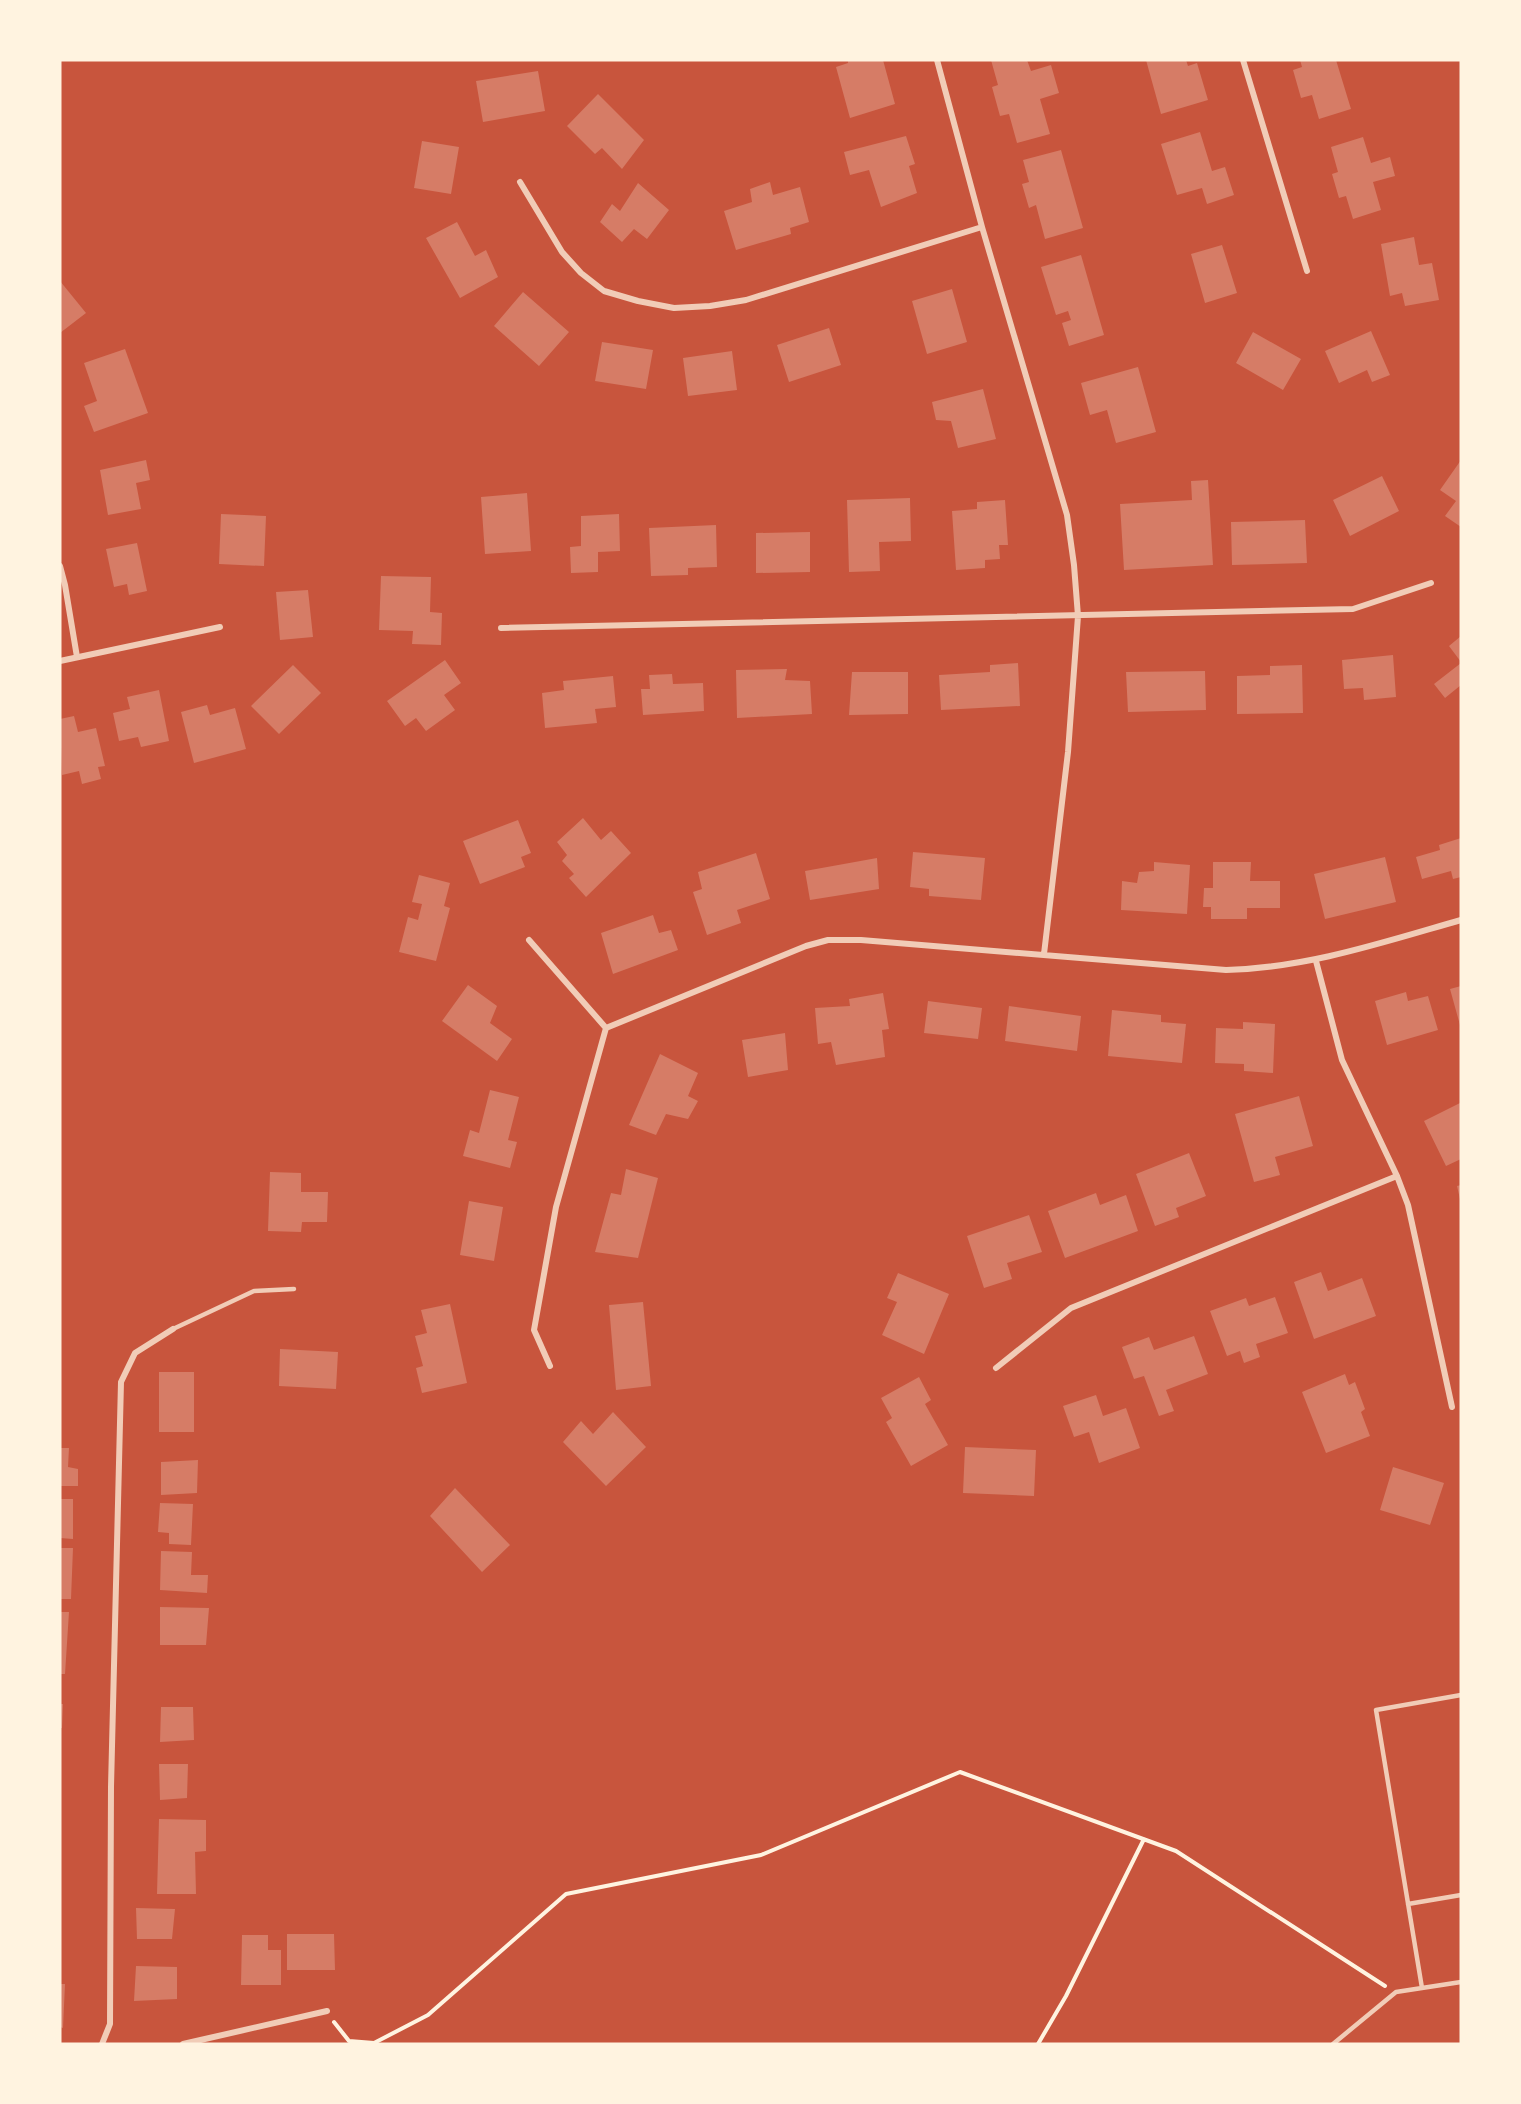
<svg xmlns="http://www.w3.org/2000/svg" width="1521" height="2104" font-family="'Varela Round',sans-serif">
  <rect width="100%" height="100%" fill="#c8553d"/>
  <path fill="#d67c66" d="M 848,60 L 883,60 L 895,104 L 850,118 L 836,67 L 848,63 Z
    M 991,60 L 1027,60 L 1031,71 L 1051,65 L 1059,93 L 1040,99 L 1050,134 L 1017,143 L 1009,114 L 1000,116 L 992,87 L 998,85 Z
    M 1146,60 L 1186,60 L 1188,66 L 1197,63 L 1208,100 L 1161,114 Z
    M 1300,60 L 1336,60 L 1351,109 L 1319,119 L 1312,95 L 1301,98 L 1293,70 L 1302,67 Z
    M 538,71 L 545,111 L 483,122 L 476,81 Z
    M 598,94 L 644,140 L 622,169 L 602,148 L 595,154 L 567,126 Z
    M 1200,132 L 1212,171 L 1225,167 L 1234,195 L 1207,204 L 1202,188 L 1177,195 L 1161,144 Z
    M 906,136 L 915,164 L 909,166 L 917,193 L 881,207 L 869,170 L 850,175 L 844,152 Z
    M 1363,137 L 1371,163 L 1390,157 L 1395,176 L 1373,182 L 1381,210 L 1353,219 L 1346,196 L 1339,198 L 1332,174 L 1338,172 L 1331,147 Z
    M 422,141 L 459,147 L 451,194 L 414,188 Z
    M 1061,150 L 1083,228 L 1045,239 L 1036,205 L 1029,208 L 1022,184 L 1029,182 L 1023,160 Z
    M 770,182 L 773,195 L 800,187 L 809,222 L 790,228 L 791,234 L 736,250 L 724,211 L 752,202 L 750,189 Z
    M 638,183 L 669,210 L 647,239 L 634,229 L 622,242 L 600,222 L 612,204 L 620,211 Z
    M 457,222 L 475,256 L 486,250 L 498,277 L 460,298 L 426,238 Z
    M 1414,237 L 1419,265 L 1432,263 L 1439,300 L 1405,306 L 1402,293 L 1390,296 L 1381,244 Z
    M 1222,245 L 1237,293 L 1205,303 L 1191,254 Z
    M 1081,255 L 1104,335 L 1069,346 L 1062,323 L 1071,320 L 1068,311 L 1056,315 L 1041,267 Z
    M 60,281 L 86,313 L 60,333 Z
    M 952,289 L 967,342 L 927,354 L 912,301 Z
    M 523,292 L 569,332 L 539,366 L 494,326 Z
    M 829,328 L 841,365 L 789,382 L 777,345 Z
    M 1371,331 L 1390,375 L 1372,382 L 1367,370 L 1339,383 L 1325,351 Z
    M 1253,332 L 1301,359 L 1283,390 L 1236,363 Z
    M 602,342 L 653,350 L 646,389 L 595,381 Z
    M 125,349 L 148,413 L 94,432 L 84,406 L 97,401 L 84,363 Z
    M 732,351 L 737,390 L 688,396 L 683,358 Z
    M 1138,367 L 1156,432 L 1116,443 L 1107,410 L 1090,415 L 1081,383 Z
    M 983,389 L 996,439 L 958,448 L 951,421 L 936,420 L 932,402 Z
    M 146,460 L 150,480 L 136,483 L 141,509 L 108,515 L 100,470 Z
    M 1461,460 L 1461,527 L 1445,516 L 1456,501 L 1440,490 Z
    M 1382,476 L 1399,511 L 1350,536 L 1333,500 Z
    M 1208,480 L 1213,565 L 1124,570 L 1120,504 L 1192,500 L 1191,481 Z
    M 527,493 L 531,551 L 485,554 L 481,497 Z
    M 910,498 L 911,541 L 879,542 L 880,571 L 849,572 L 847,500 Z
    M 1005,500 L 1008,545 L 999,545 L 1000,559 L 985,560 L 985,568 L 956,570 L 952,511 L 977,509 L 977,502 Z
    M 221,514 L 266,516 L 264,566 L 219,564 Z
    M 619,514 L 620,551 L 598,552 L 598,572 L 571,573 L 570,547 L 581,546 L 581,516 Z
    M 1305,520 L 1307,563 L 1232,565 L 1231,522 Z
    M 716,525 L 717,567 L 688,568 L 688,575 L 651,576 L 649,528 Z
    M 810,532 L 810,572 L 756,573 L 756,533 Z
    M 137,543 L 147,591 L 129,595 L 127,584 L 114,587 L 106,549 Z
    M 381,576 L 431,577 L 430,612 L 442,613 L 441,645 L 412,644 L 413,631 L 379,630 Z
    M 308,590 L 313,637 L 280,640 L 276,592 Z
    M 1461,636 L 1461,662 L 1449,646 Z
    M 1393,655 L 1396,697 L 1364,700 L 1363,688 L 1344,689 L 1342,660 Z
    M 445,660 L 461,683 L 444,695 L 455,710 L 426,731 L 416,718 L 405,726 L 387,701 Z
    M 1018,663 L 1020,706 L 941,710 L 939,675 L 990,672 L 990,665 Z
    M 1461,663 L 1461,685 L 1445,698 L 1434,684 Z
    M 293,665 L 321,693 L 279,734 L 251,706 Z
    M 1302,665 L 1303,713 L 1237,714 L 1237,676 L 1270,675 L 1270,666 Z
    M 787,669 L 785,680 L 810,681 L 812,714 L 737,718 L 736,670 Z
    M 1205,671 L 1206,710 L 1128,712 L 1126,672 Z
    M 852,672 L 908,672 L 908,714 L 849,715 Z
    M 672,674 L 673,684 L 703,683 L 704,711 L 643,715 L 641,689 L 650,689 L 649,675 Z
    M 613,676 L 616,707 L 595,709 L 597,723 L 545,728 L 542,693 L 564,690 L 563,681 Z
    M 159,690 L 169,741 L 141,747 L 138,737 L 119,741 L 113,713 L 130,709 L 127,697 Z
    M 207,705 L 210,715 L 235,708 L 246,749 L 194,763 L 181,712 Z
    M 74,716 L 78,732 L 96,728 L 105,766 L 98,767 L 101,779 L 82,784 L 79,771 L 62,775 L 60,719 Z
    M 583,818 L 601,840 L 611,831 L 631,853 L 586,897 L 569,878 L 574,874 L 562,861 L 567,855 L 557,842 Z
    M 518,820 L 531,853 L 521,857 L 525,867 L 480,884 L 463,841 Z
    M 1461,838 L 1461,877 L 1453,879 L 1451,871 L 1422,879 L 1416,857 L 1440,850 L 1439,845 Z
    M 913,852 L 985,858 L 981,900 L 929,896 L 929,889 L 910,887 Z
    M 756,853 L 770,899 L 737,910 L 741,923 L 707,935 L 693,892 L 702,889 L 698,872 Z
    M 1385,857 L 1396,902 L 1325,919 L 1314,874 Z
    M 877,858 L 879,889 L 810,900 L 805,871 Z
    M 1154,862 L 1190,865 L 1187,914 L 1121,910 L 1122,881 L 1137,883 L 1139,872 L 1154,871 Z
    M 1213,862 L 1251,862 L 1250,881 L 1280,881 L 1280,908 L 1247,908 L 1247,919 L 1211,919 L 1211,907 L 1203,907 L 1204,888 L 1213,888 Z
    M 419,875 L 450,883 L 444,906 L 450,908 L 436,961 L 399,952 L 408,917 L 418,920 L 422,904 L 412,902 Z
    M 653,915 L 659,933 L 671,930 L 678,950 L 613,974 L 601,933 Z
    M 468,985 L 497,1006 L 490,1023 L 512,1039 L 497,1061 L 442,1021 Z
    M 1461,986 L 1461,1025 L 1460,1025 L 1450,989 Z
    M 1406,992 L 1408,1001 L 1428,996 L 1438,1030 L 1387,1045 L 1375,1001 Z
    M 883,993 L 889,1029 L 882,1030 L 885,1057 L 836,1065 L 831,1042 L 818,1044 L 815,1008 L 850,1006 L 849,999 Z
    M 928,1001 L 982,1008 L 978,1039 L 924,1033 Z
    M 1009,1006 L 1081,1016 L 1077,1051 L 1005,1041 Z
    M 1112,1010 L 1161,1015 L 1161,1022 L 1186,1024 L 1182,1063 L 1108,1056 Z
    M 1243,1022 L 1275,1024 L 1273,1073 L 1244,1071 L 1244,1064 L 1215,1063 L 1216,1028 L 1243,1029 Z
    M 785,1033 L 788,1070 L 748,1077 L 742,1040 Z
    M 660,1054 L 698,1073 L 688,1096 L 698,1101 L 688,1119 L 666,1114 L 656,1135 L 629,1125 Z
    M 490,1090 L 519,1097 L 508,1140 L 517,1142 L 510,1168 L 463,1156 L 470,1130 L 479,1133 Z
    M 1299,1096 L 1313,1146 L 1275,1157 L 1280,1175 L 1254,1182 L 1235,1114 Z
    M 1460,1103 L 1461,1159 L 1446,1166 L 1424,1121 Z
    M 1189,1153 L 1206,1196 L 1176,1208 L 1179,1217 L 1155,1226 L 1136,1174 Z
    M 626,1169 L 658,1178 L 638,1258 L 595,1252 L 611,1193 L 621,1195 Z
    M 270,1172 L 301,1173 L 301,1192 L 328,1192 L 327,1222 L 302,1222 L 301,1232 L 268,1231 Z
    M 1461,1185 L 1461,1199 L 1460,1199 L 1457,1186 Z
    M 1096,1193 L 1100,1205 L 1126,1195 L 1138,1231 L 1065,1258 L 1048,1211 Z
    M 469,1201 L 503,1207 L 494,1261 L 460,1255 Z
    M 1029,1215 L 1042,1252 L 1007,1263 L 1012,1279 L 984,1288 L 967,1236 Z
    M 1321,1272 L 1328,1291 L 1362,1278 L 1376,1316 L 1314,1339 L 1294,1282 Z
    M 898,1273 L 949,1294 L 924,1354 L 882,1335 L 897,1302 L 887,1298 Z
    M 1275,1297 L 1288,1333 L 1256,1344 L 1260,1357 L 1244,1363 L 1240,1351 L 1227,1356 L 1210,1311 L 1246,1298 L 1249,1306 Z
    M 643,1302 L 651,1386 L 616,1390 L 609,1305 Z
    M 450,1304 L 467,1383 L 422,1393 L 416,1368 L 423,1366 L 415,1336 L 427,1333 L 421,1310 Z
    M 1194,1336 L 1208,1374 L 1166,1390 L 1174,1411 L 1159,1416 L 1144,1376 L 1134,1379 L 1122,1347 L 1149,1337 L 1154,1350 Z
    M 280,1349 L 338,1352 L 336,1389 L 279,1386 Z
    M 159,1372 L 194,1372 L 194,1432 L 159,1432 Z
    M 1345,1374 L 1349,1385 L 1355,1382 L 1365,1409 L 1361,1412 L 1370,1436 L 1326,1453 L 1302,1392 Z
    M 919,1377 L 931,1400 L 925,1404 L 948,1445 L 911,1466 L 886,1422 L 892,1418 L 881,1398 Z
    M 1096,1395 L 1103,1416 L 1126,1408 L 1140,1448 L 1099,1463 L 1089,1432 L 1074,1437 L 1063,1406 Z
    M 613,1412 L 646,1447 L 606,1486 L 563,1442 L 581,1421 L 593,1434 Z
    M 965,1447 L 1036,1450 L 1034,1496 L 963,1493 Z
    M 60,1448 L 69,1448 L 68,1467 L 78,1469 L 78,1486 L 60,1486 Z
    M 198,1460 L 197,1493 L 161,1495 L 161,1462 Z
    M 1393,1467 L 1444,1483 L 1430,1525 L 1380,1510 Z
    M 455,1488 L 510,1545 L 482,1572 L 430,1516 Z
    M 60,1499 L 73,1499 L 73,1539 L 60,1538 Z
    M 160,1503 L 193,1504 L 191,1545 L 169,1544 L 169,1533 L 158,1532 Z
    M 60,1548 L 73,1548 L 71,1599 L 60,1599 Z
    M 161,1551 L 192,1552 L 191,1575 L 208,1575 L 207,1593 L 160,1590 Z
    M 160,1607 L 209,1608 L 206,1645 L 160,1645 Z
    M 60,1612 L 69,1612 L 65,1674 L 60,1674 Z
    M 60,1704 L 63,1704 L 62,1728 L 60,1728 Z
    M 161,1707 L 193,1707 L 194,1740 L 160,1742 Z
    M 159,1764 L 188,1764 L 187,1798 L 160,1800 Z
    M 159,1819 L 206,1820 L 206,1851 L 195,1852 L 196,1894 L 157,1894 Z
    M 136,1908 L 175,1909 L 172,1939 L 137,1939 Z
    M 287,1934 L 334,1934 L 335,1970 L 287,1970 Z
    M 242,1935 L 268,1935 L 268,1950 L 281,1950 L 281,1985 L 241,1985 Z
    M 136,1966 L 177,1967 L 177,1999 L 134,2001 Z
    M 60,1984 L 65,1984 L 63,2028 L 60,2027 Z"/>
  <g fill="none" stroke-linecap="round" stroke-linejoin="round">
    <path stroke="#fff3e0" stroke-width="4" d="M 334,2022 L 349,2041 L 374,2043 L 428,2015 L 566,1894 L 761,1855 L 960,1772 L 1176,1851 L 1385,1986
      M 1038,2044 L 1066,1996 L 1144,1839"/>
    <path stroke="#f1ccb7" stroke-width="4.5" d="M 173,1329 L 254,1291 L 294,1289
      M 1408,1904 L 1461,1895
      M 1422,1988 L 1376,1710 L 1461,1695
      M 1333,2044 L 1396,1992 L 1461,1982"/>
    <path stroke="#f1ccb7" stroke-width="6" d="M 937,60 L 982,227 L 1067,515 L 1074,565 L 1078,616 L 1068,752 L 1044,954
      M 1243,60 L 1307,271
      M 520,182 L 562,252 L 581,273 L 604,291 L 638,301 L 674,308 L 710,306 L 746,300 L 982,227
      M 60,566 L 65,585 L 77,657
      M 501,628 L 1353,609 L 1431,583
      M 60,661 L 220,627
      M 529,940 L 606,1028
      M 1316,961 L 1342,1060 L 1397,1176 L 1408,1205 L 1452,1407
      M 550,1366 L 534,1330 L 556,1207 L 606,1028 L 806,946 L 828,940 L 861,940 L 1226,970 C 1307,968 1384,942 1461,920
      M 996,1368 L 1071,1308 L 1397,1176
      M 102,2044 L 110,2024 L 111,1787 L 121,1382 L 135,1353 L 173,1329
      M 183,2044 L 327,2011"/>
  </g>
  <rect width="1521" height="2104" fill="none" stroke="#fff3e0" stroke-width="123"/>
</svg>
